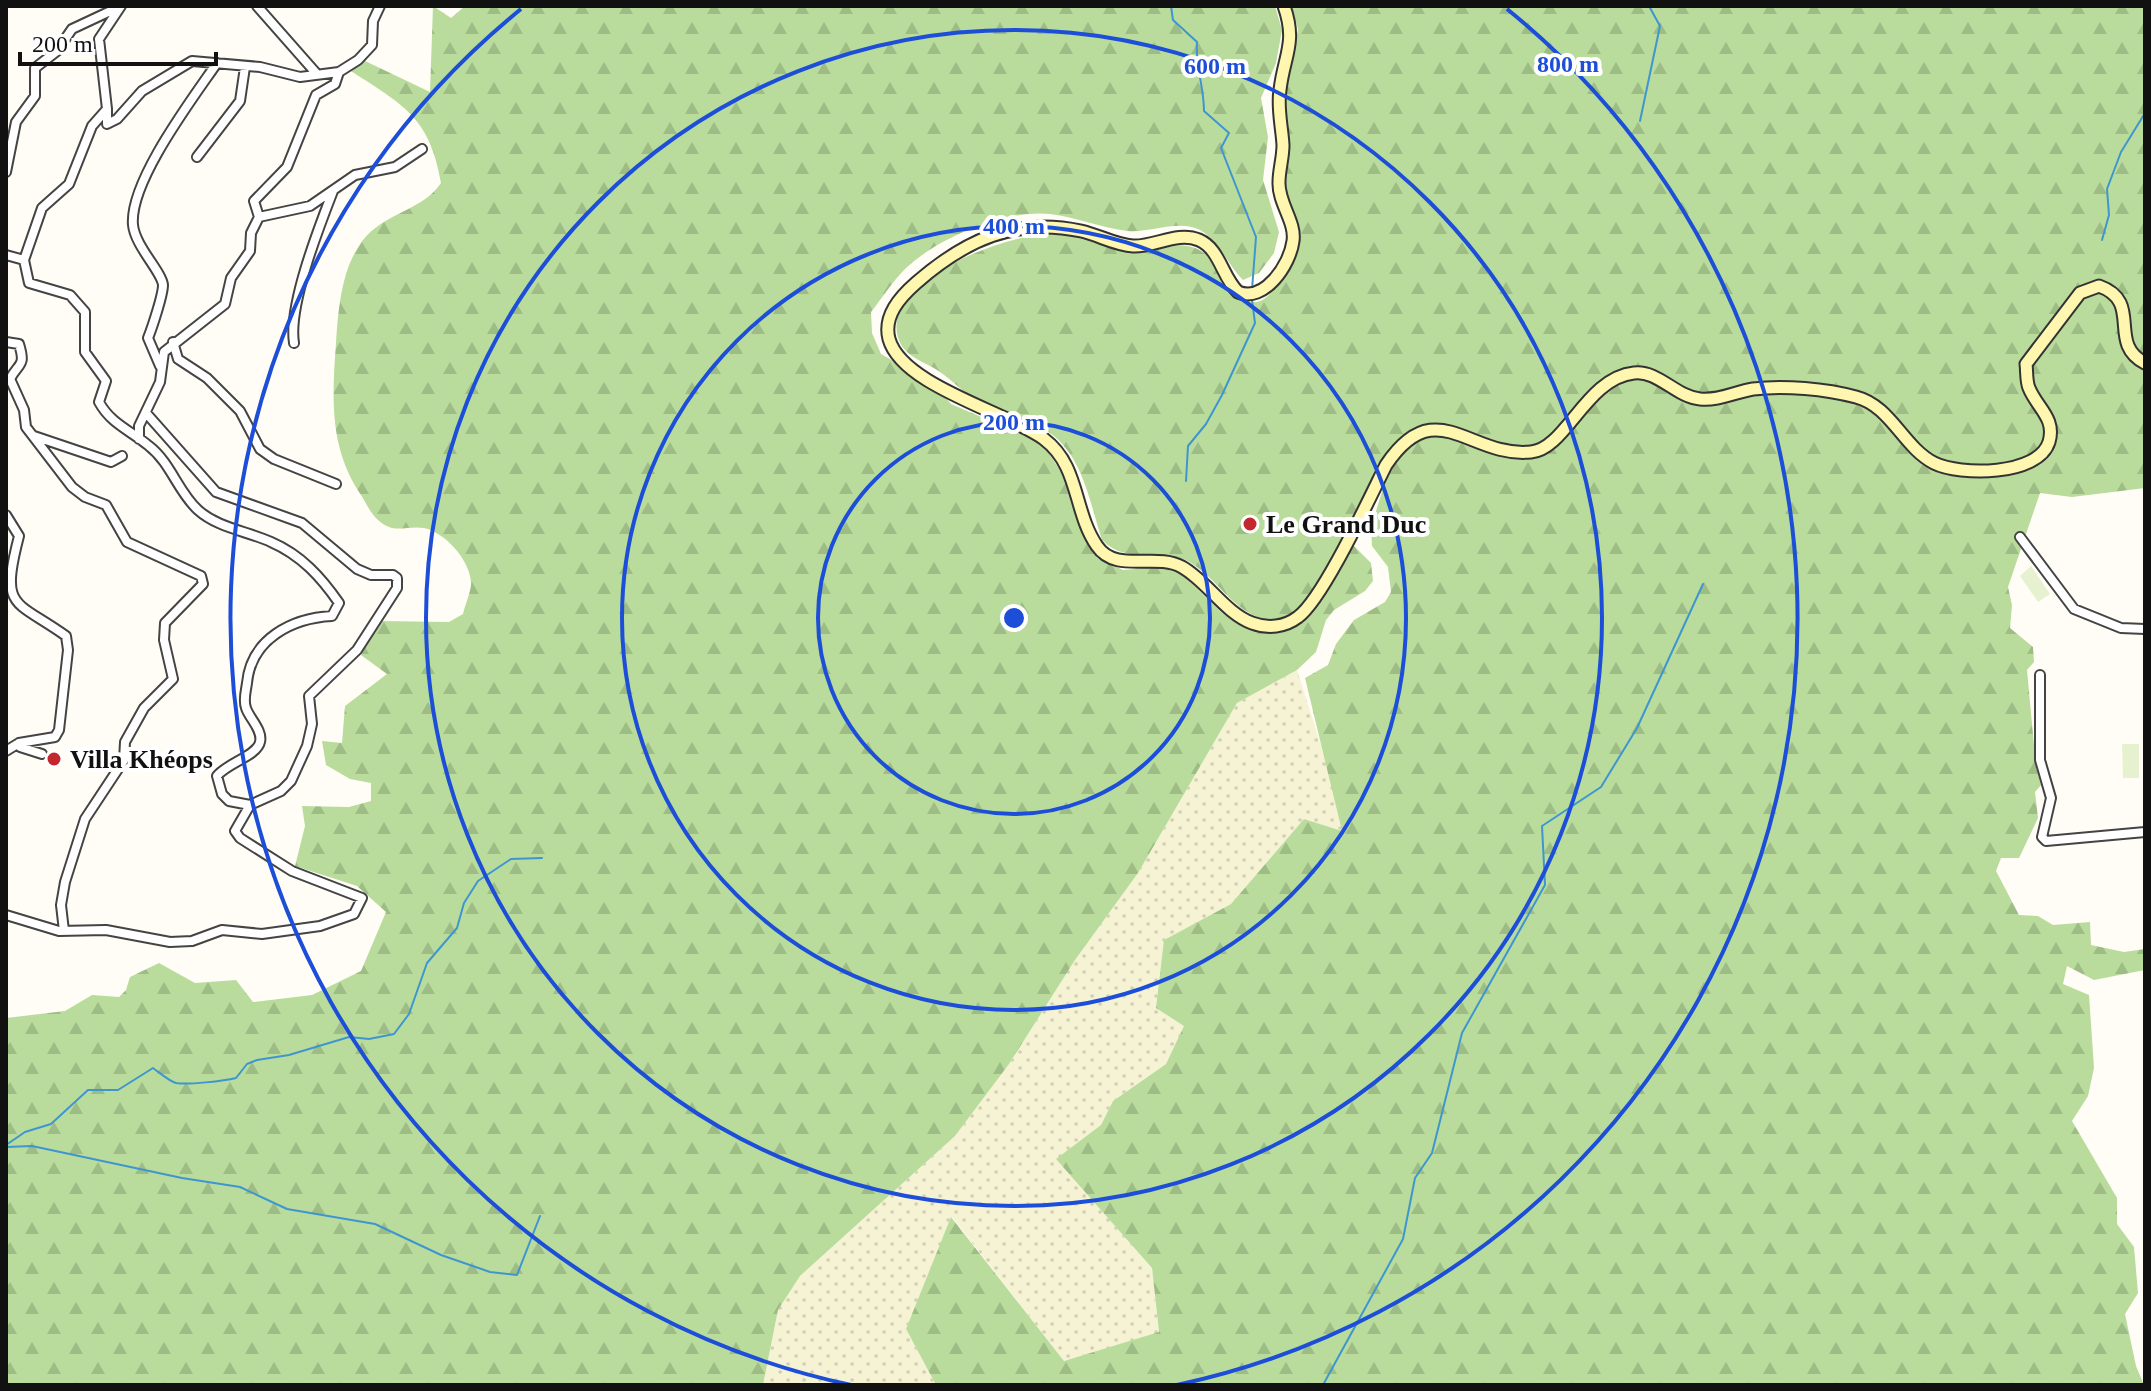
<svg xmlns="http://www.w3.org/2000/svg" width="2151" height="1391" font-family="'Times New Roman',serif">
  <defs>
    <pattern id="farmland-dots" width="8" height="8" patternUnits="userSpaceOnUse" patternTransform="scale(2)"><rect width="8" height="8" fill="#f6f3d4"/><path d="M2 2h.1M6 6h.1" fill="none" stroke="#d2cfb5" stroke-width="1.8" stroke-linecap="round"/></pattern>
    <pattern id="forest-firs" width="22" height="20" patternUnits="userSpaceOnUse" patternTransform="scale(2)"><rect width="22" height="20" fill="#b9dc9c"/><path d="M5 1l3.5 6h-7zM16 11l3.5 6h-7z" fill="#9ebc85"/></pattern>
  </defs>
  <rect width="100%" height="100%" fill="#fffdf5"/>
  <path fill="url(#farmland-dots)" d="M 1297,670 L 1333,783 L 1343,832 L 1304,819 L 1231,904 L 1164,940 L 1185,1026 L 1166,1064 L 1113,1101 L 1101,1125 L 1057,1159 L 1152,1268 L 1159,1333 L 1064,1361 L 952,1217 L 906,1329 L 936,1385 L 763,1385 L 778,1310 L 800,1276 L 955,1136 L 1009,1064 L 1075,960 L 1138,873 L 1237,703 Z"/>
  <path fill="url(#forest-firs)" d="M 433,6 L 451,18 L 465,6 L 1275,6 L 1282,30 L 1276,63 L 1261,98 L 1268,137 L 1263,180 L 1279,232 L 1274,253 L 1259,273 L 1243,280 C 1227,264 1220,241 1200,230 C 1179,219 1150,233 1128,231 C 1101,228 1076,217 1050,214 C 1006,209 937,238 905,269 C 893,281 882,298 871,312 L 872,333 L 881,354 L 931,382 L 951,404 L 1042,443 L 1068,482 L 1089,547 L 1097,558 L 1123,570 L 1161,567 L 1180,572 L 1222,613 L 1242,626 L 1269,632 L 1301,622 L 1315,606 L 1349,541 L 1371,563 L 1373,581 L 1365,591 L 1334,610 L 1326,620 L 1316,652 L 1297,670 L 1237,703 L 1138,873 L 1075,960 L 1009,1064 L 955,1136 L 800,1276 L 778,1310 L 763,1385 L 6,1385 L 6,1018 L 65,1011 L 92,995 L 119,997 L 126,990 L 130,977 L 159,963 L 195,983 L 236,980 L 253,1002 L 312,995 L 361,971 L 386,912 L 357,886 L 295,866 L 305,826 L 302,806 L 349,807 L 371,801 L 371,783 L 350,779 L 326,765 L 322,741 L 342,743 L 345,706 L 387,674 L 361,655 L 379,621 L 449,622 L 463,614 C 465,605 470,594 471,585 C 472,562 445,532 424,528 C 406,525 394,535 378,520 C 371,514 366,503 361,495 C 329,448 332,398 336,343 C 338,313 341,275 357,249 C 378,212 420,214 441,183 C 430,117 403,105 351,71 L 363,60 L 430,92 Z
    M 1291,6 L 2145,6 L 2145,488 L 2072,497 L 2040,493 L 2008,587 L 2012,605 L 2010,628 L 2033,647 L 2034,662 L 2027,670 L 2036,767 L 2041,785 L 2035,792 L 2038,818 L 2019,858 L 2001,858 L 1996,871 L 2019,915 L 2038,916 L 2053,925 L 2090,922 L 2091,945 L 2124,952 L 2145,949 L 2145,970 L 2094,980 L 2067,966 L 2063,984 L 2089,995 L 2094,1068 L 2088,1096 L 2072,1121 L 2117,1198 L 2117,1224 L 2134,1247 L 2138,1293 L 2125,1314 L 2136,1366 L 2144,1385 L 936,1385 L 906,1329 L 951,1217 L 1064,1361 L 1159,1332 L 1152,1268 L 1056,1159 L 1101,1125 L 1113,1101 L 1166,1064 L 1184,1026 L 1156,1008 L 1164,940 L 1231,904 L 1304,819 L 1342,831 L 1305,678 L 1328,665 L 1336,644 L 1354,620 L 1385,602 L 1391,592 L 1388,567 L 1372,546 L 1371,528 L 1383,488 L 1375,479 L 1311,601 L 1284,621 C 1237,623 1225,584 1191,563 C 1166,546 1128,567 1102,540 C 1092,510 1085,469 1063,445 C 1041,419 1007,417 978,401 C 964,393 953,381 940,372 C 923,360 901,357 897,333 C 887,277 1015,230 1058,234 C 1085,237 1108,250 1135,251 C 1154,252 1176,240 1195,248 C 1216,256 1224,282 1237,298 C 1242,299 1251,303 1257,302 C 1277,298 1294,254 1301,237 L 1283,196 L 1288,153 L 1284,103 L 1298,29 Z"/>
  <path fill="#e6f2cf" d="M 2031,566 L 2050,594 L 2038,602 L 2020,576 Z
    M 2122,744 L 2139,744 L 2139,778 L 2123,778 Z"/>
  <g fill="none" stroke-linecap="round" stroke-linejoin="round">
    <path stroke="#3f96cf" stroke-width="2" d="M 1171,6 L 1173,20 L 1197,42 C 1195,66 1204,86 1204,111 L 1229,133 L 1221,148 L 1256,237 L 1252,290
      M 1640,121 L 1660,26 L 1649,6
      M 2102,240 L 2109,215 L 2107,189 L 2121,152 L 2145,113
      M 1186,481 L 1188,446 L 1206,424 L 1222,395 L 1255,323 L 1252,300
      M 6,1145 L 25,1132 L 51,1124 L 88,1090 L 118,1090 L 153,1068 C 160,1073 169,1081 176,1083 C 188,1085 224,1081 236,1078 L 247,1064 L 257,1060 L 289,1055 L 349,1037 L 369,1039 L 394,1034 L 409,1014 L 427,963 L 457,928 L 464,903 L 478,881 L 511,859 L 542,858
      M 6,1147 L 32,1146 L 182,1178 L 240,1187 L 287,1209 L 375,1224 L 441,1255 L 490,1272 L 517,1275 L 540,1216
      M 1323,1385 L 1403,1239 L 1415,1178 L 1432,1153 L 1462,1033 L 1545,885 L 1542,826 L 1601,787 L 1637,728 L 1703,584"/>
    <g stroke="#444" stroke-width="12">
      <path id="street" d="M 257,6 L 316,73
        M 107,110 L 107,124 L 117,119 L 142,91 L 192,61 L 260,67 L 300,77 L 339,72
        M 197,157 L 240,101 L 245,67
        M 6,172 L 16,122 L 35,96 L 35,68 L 57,51 L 72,29 L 119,7
        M 259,217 L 254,201 L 287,167 L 316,95 L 335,84 L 339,72 L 358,60 L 372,45 L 373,21 L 380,6
        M 6,255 L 24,260
        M 24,260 L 29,283 L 70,295 L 85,312 L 85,352 L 106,381 L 99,402 C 111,424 130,430 149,446 C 171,463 178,492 198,510 C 218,528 247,531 271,542 C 301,555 321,577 339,603 L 332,616 C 292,618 251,639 247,683 C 246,691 243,700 246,708 C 249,718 263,730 260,742 C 257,756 227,763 217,776 L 222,794 L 229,801 L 250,805 L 281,791 L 291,781 L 307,746 L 312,724 L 309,696 L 357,650 L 397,588 L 397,578 L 393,575 L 371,575 L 357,569 L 302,523 L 216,492 L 146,413
        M 24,260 L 42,208 L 69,184 L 92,126 L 107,109 L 99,39 L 121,6
        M 6,342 L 19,344 C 26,367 19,362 10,379 L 24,410 L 26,427 L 72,487 L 85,497 L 106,505 L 127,542 L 201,576 L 203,584 L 165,623 L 164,640 L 173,679 L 144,708 L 125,742 L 124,760 L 85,819 L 65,882 L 61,905 L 64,931
        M 173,342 L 178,359 L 207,378 L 240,411 L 260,449 L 274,459 L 336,484
        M 294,343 C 288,306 319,227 333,191
        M 160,366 L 148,338 C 152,328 163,295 163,285 C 162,272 135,246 133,225 C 129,182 193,98 217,63
        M 34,436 L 111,462 L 122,456
        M 139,439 L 139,426 L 160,382 L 164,352 L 225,304 L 231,278 L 250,251 L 251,233 L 259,217 L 310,206 L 355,175 L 395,167 L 422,149
        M 6,515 L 19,536 C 0,610 14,599 66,636 L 68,650 L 59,730 L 55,737 L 19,743 L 6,751
        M 2020,537 L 2074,609 L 2121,628 L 2145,629
        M 2040,675 L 2040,760 L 2051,798 L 2042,837 L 2046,841 L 2145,832
        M 19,743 L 20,747 L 42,754
        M 6,915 L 59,931 L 106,930 L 170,942 L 192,941 L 222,930 L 262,934 L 320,926 L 354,914 L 362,898 L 292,871 L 240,838 L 235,831 L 250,805"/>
    </g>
    <g stroke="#333" stroke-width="15">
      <path id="secondary" d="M 1284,6 C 1297,43 1284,55 1280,90 C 1277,108 1282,127 1283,145 C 1283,158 1279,170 1279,182 C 1278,203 1296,222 1293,241 C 1290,265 1264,303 1238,292 C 1222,277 1220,249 1199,240 C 1177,231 1155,247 1133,246 C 1115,245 1099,235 1081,231 C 1015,217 965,240 916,283 C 900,297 883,316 889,339 C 902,386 1009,413 1044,439 C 1080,466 1073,511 1097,546 C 1116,574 1156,552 1182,567 C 1207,581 1225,613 1252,623 C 1268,629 1285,627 1298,617 C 1323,599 1370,497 1386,465 C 1436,391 1469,458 1531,452 C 1566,449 1586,378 1634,373 C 1658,370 1676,397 1700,399 C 1718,401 1735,392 1753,389 C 1784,385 1826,389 1856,397 C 1891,406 1903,447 1934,463 C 1960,476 2038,476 2049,442 C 2056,418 2037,408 2029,388 C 2026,381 2027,371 2026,364 L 2080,293 L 2099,286 C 2144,302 2106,343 2145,363"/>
    </g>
    <use href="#street" stroke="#fff" stroke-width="8"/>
    <use href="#secondary" stroke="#fff6b0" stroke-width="11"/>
  </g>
  <g fill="none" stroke="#1d4ed8" stroke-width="4">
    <circle cx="1014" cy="618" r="196"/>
    <circle cx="1014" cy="618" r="392"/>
    <circle cx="1014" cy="618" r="588"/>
    <path d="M851 1385A784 784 0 0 1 521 9M1507 9A784 784 0 0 1 1177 1385"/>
  </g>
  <g fill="#c4262e" stroke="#fff" stroke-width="3">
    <circle cx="1250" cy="524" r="8"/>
    <circle cx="54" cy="759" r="8"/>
  </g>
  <g text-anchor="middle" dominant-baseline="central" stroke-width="8" stroke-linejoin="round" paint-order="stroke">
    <g font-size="26" font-weight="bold" fill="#111" stroke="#fff" text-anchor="start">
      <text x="1266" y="524">Le Grand Duc</text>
      <text x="70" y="759">Villa Khéops</text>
    </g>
  </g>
  <circle cx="1014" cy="618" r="12" fill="#1d4ed8" stroke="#fff" stroke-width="4"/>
  <g font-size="24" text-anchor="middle" font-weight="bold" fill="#1d4ed8" stroke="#fff" stroke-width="8" stroke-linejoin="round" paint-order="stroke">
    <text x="1568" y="72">800 m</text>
    <text x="1215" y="74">600 m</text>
    <text x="1014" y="234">400 m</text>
    <text x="1014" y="430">200 m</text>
  </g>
  <rect width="2151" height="1391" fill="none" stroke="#111111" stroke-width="16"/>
  <path d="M20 52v12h196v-12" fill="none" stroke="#111111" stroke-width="4"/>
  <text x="32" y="52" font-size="24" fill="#111111" stroke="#ffffff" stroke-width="6" paint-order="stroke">200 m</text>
</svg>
